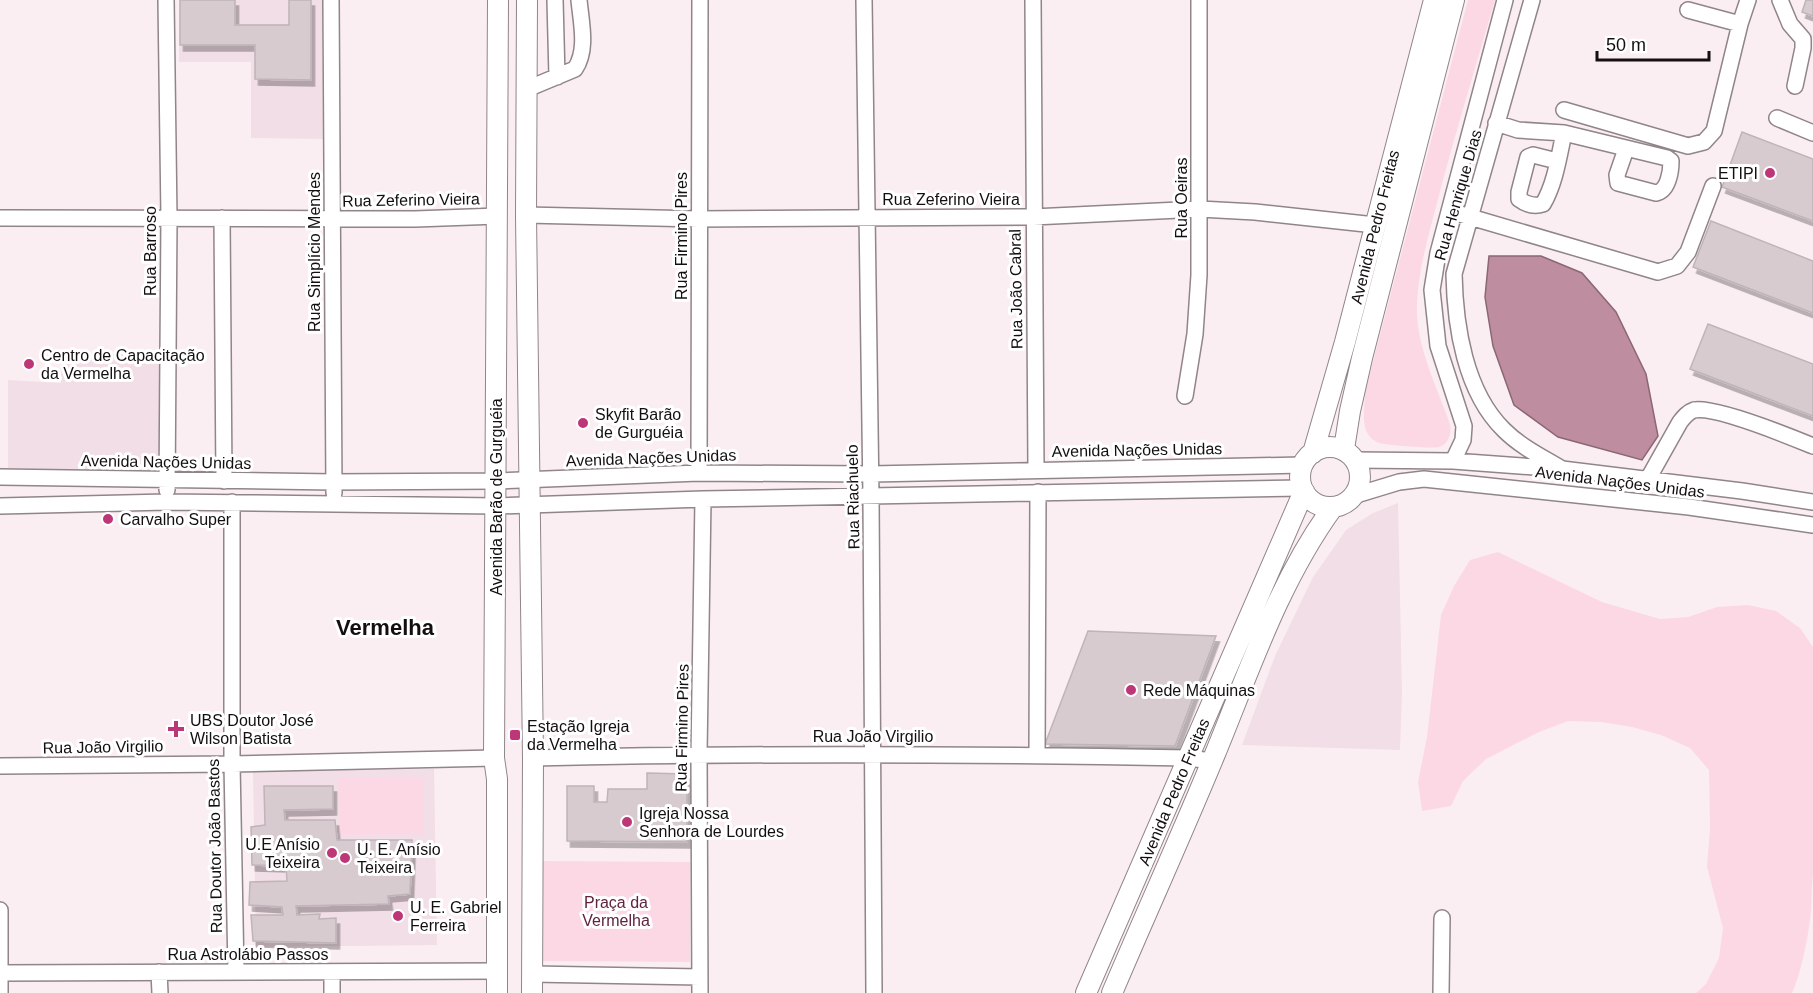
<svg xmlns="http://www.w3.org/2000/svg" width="1813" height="993" font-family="Helvetica,sans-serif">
  <defs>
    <filter id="shadow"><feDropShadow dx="3.5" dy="6" stdDeviation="0" flood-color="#0004"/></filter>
  </defs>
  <rect width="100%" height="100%" fill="#fbeef3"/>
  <path fill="#f2dee6" d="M 179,0 L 322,0 L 323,139 L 251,138 L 251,62 L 179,62 Z
    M 61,353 L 161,355 L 162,472 L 8,468 L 8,380 L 61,383 Z
    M 1398,503 L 1402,693 L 1400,750 L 1242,745 L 1275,656 L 1313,577 L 1346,530 L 1373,513 Z
    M 434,769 L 437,945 L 256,947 L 253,771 Z"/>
  <path fill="#fcd8e4" d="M 1468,0 L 1495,0 C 1475,69 1454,137 1436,207 C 1427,241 1416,279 1417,315 C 1419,352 1438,390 1450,424 C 1452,433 1449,444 1439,447 C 1433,449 1386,445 1379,443 C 1374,441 1370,438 1368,434 C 1361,423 1365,405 1365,392 Z
    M 1498,552 L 1602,602 L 1660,619 L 1688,617 L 1717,607 L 1748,605 L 1776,611 L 1800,628 L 1813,647 L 1813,874 C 1811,889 1812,905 1810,920 C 1807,942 1801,973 1792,993 L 1696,993 L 1706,984 L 1719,958 L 1723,928 L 1707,867 L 1710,828 L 1709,770 L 1690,748 L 1661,735 L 1632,727 L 1601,722 L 1568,721 L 1539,732 L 1486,759 L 1463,781 L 1451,806 L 1422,811 L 1418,782 L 1427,737 L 1441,615 L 1454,586 L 1470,560 Z
    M 338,778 L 424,778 L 423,834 L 340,835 Z
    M 543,861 L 690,862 L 690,962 L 543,961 Z"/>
  <path fill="#bf8da0" stroke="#8b6775" stroke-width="1.5" d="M 1489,256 L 1541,256 L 1582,273 L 1616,312 L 1646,374 L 1658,436 L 1642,460 L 1558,437 L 1514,405 L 1493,346 L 1485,297 Z"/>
  <path fill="#d7cbcf" stroke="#bfb4b8" stroke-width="1.5" filter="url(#shadow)" d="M 180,0 L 235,0 L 235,25 L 289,25 L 289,0 L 311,0 L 311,80 L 255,79 L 255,45 L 180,45 Z
    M 1806,0 L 1813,0 L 1813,16 L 1802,12 Z
    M 1742,132 L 1813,159 L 1813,221 L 1722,187 Z
    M 1711,221 L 1813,261 L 1813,313 L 1693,267 Z
    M 1708,324 L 1813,364 L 1813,416 L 1690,369 Z
    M 1088,631 L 1216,636 L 1175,746 L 1045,744 Z
    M 647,773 L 687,774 L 687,842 L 567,841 L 567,786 L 594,786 L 594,802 L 607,802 L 608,789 L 647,789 Z
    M 264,786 L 333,786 L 333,809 L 284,810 L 285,820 L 335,820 L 337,840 L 412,840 L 410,894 L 388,896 L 389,904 L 296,906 L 297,915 L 320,914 L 319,919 L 336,918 L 336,943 L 253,941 L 251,915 L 283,915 L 282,907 L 249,905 L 250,882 L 287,881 L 286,866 L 252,865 L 251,827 L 265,825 Z"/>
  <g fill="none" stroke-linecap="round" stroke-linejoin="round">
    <g stroke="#908589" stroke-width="18">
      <path id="minor" d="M 166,0 L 169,218 L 167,490
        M 331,0 L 334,493
        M 555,0 L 557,77
        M 864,0 L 871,497 L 874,993
        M 1033,0 L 1036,470
        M 1532,0 L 1454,274 C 1455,326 1465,392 1504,430 C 1521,447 1542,457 1562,469
        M 1780,0 L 1790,24 L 1803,39 L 1803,48 L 1795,86
        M 1688,10 L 1740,24 L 1748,0
        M 527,89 L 575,69 C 588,50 581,22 579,0
        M 1564,110 L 1688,146 L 1704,142 L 1714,131 L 1740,24
        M 1777,118 L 1813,133
        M 1496,123 L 1518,130 L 1564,133 L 1667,158 L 1671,161 C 1671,172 1668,191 1656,193 L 1618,183 L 1617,175 L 1626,149
        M 1557,161 L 1533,155 L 1528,157 L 1519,192 L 1519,199 C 1527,205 1534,207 1543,204 C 1555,184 1559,156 1564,133
        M 1460,214 L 1658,272 L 1677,266 L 1688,252 L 1713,186
        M 526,215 L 699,219 L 1033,217 L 1200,209 L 1255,212 L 1375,225
        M 0,218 L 415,219 L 498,216
        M 222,218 L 224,481
        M 1185,396 L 1195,334 L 1199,275 L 1199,0
        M 1355,460 L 1453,461 L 1562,469 L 1742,491 L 1813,502
        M 1453,461 L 1463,440 L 1464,426 L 1438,346 L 1432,290 L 1438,253 L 1505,0
        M 699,473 L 700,0
        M 0,477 L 333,482 L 496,481 L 699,473 L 871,474 L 1302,465
        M 1648,479 L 1680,422 C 1684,417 1688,412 1694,410 C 1716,406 1791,437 1813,446
        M 1353,496 L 1399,482 L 1424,479 L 1689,507 L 1813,525
        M 232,502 L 232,764 L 236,972
        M 0,506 L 166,502 L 497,506 L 703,499 L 1302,488
        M 1037,755 L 1038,492
        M 533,758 C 752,753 970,754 1188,758 L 1212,761
        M 0,766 L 232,764 L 494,758
        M 0,910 L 0,993
        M 159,972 L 160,993
        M 332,972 L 332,993
        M 0,973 L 497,971
        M 532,974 L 700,977
        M 700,993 L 699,754 L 703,499
        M 1441,993 L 1442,918"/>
    </g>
    <g stroke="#908589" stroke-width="22">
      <path id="major" d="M 527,0 L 526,215 L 533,758 L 532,993
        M1300 477a30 30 0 1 1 60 0a30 30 0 1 1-60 0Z
        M 1344,449 L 1350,411 L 1362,358 L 1454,0
        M 1313,453 L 1345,342 L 1434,0
        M 497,993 L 497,779 L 494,758 L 498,0
        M 1086,993 L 1304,491
        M 1112,993 C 1146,913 1182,834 1215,754 C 1250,669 1279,581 1333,507"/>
    </g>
    <use href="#minor" stroke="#fff" stroke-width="15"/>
    <use href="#major" stroke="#fff" stroke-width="20"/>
  </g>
  <g fill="#bd3678" stroke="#fff" stroke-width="2">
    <circle cx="1770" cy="173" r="6"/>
    <circle cx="29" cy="364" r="6"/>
    <circle cx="583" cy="423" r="6"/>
    <circle cx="108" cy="519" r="6"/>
    <circle cx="1131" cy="690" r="6"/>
    <path d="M173 720h6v6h6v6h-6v6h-6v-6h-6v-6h6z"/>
    <rect x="509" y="729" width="12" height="12" rx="3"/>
    <circle cx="627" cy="822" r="6"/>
    <circle cx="332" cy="853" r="6"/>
    <circle cx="345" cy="858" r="6"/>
    <circle cx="398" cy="916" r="6"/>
  </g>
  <g text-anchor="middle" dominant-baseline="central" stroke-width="6" stroke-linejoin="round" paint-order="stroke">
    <g font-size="16" fill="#130f10" stroke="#fff" text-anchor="start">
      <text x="1758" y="173" text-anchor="end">ETIPI</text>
      <text x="41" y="355">Centro de Capacitação<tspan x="41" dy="18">da Vermelha</tspan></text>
      <text x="595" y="414">Skyfit Barão<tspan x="595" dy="18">de Gurguéia</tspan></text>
      <text x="120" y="519">Carvalho Super</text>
      <text x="1143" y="690">Rede Máquinas</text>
      <text x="190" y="720">UBS Doutor José<tspan x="190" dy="18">Wilson Batista</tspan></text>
      <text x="527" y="726">Estação Igreja<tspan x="527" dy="18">da Vermelha</tspan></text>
      <text x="639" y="813">Igreja Nossa<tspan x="639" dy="18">Senhora de Lourdes</tspan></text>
      <text x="320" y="844" text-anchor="end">U.E Anísio<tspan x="320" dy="18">Teixeira</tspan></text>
      <text x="357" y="849">U. E. Anísio<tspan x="357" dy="18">Teixeira</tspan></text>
      <text x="410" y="907">U. E. Gabriel<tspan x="410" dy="18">Ferreira</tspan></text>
    </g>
    <g font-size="16" fill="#130f10" stroke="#fff">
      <text transform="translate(1458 195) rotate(-74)">Rua Henrique Dias</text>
      <text transform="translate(1181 198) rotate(-90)">Rua Oeiras</text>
      <text x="951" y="199">Rua Zeferino Vieira</text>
      <text transform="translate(411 200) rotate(-1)">Rua Zeferino Vieira</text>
      <text transform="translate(1375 227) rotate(-76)">Avenida Pedro Freitas</text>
      <text transform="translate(681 236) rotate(-90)">Rua Firmino Pires</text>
      <text transform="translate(150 251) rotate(-90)">Rua Barroso</text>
      <text transform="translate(314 252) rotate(-90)">Rua Simplício Mendes</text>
      <text transform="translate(1016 289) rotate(-91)">Rua João Cabral</text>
      <text transform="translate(1137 450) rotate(-1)">Avenida Nações Unidas</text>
      <text transform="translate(651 458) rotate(-2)">Avenida Nações Unidas</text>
      <text transform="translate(166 462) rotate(1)">Avenida Nações Unidas</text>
      <text transform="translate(1620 482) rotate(7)">Avenida Nações Unidas</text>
      <text transform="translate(496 497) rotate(-90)">Avenida Barão de Gurguéia</text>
      <text transform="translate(853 497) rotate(-91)">Rua Riachuelo</text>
      <text transform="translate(682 728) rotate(-89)">Rua Firmino Pires</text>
      <text x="873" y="736">Rua João Virgilio</text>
      <text transform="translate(103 747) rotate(-1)">Rua João Virgilio</text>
      <text transform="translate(1174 792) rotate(-67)">Avenida Pedro Freitas</text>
      <text transform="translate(215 846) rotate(-91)">Rua Doutor João Bastos</text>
      <text x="248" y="954">Rua Astrolábio Passos</text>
    </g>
    <g font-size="16" fill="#60233e" stroke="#fff">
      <text x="616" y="902">Praça da<tspan x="616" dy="18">Vermelha</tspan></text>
    </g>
    <g font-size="22" font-weight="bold" fill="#130f10" stroke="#fff">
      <text x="385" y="627">Vermelha</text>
    </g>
  </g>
  <path d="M1597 51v9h112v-9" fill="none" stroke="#130f10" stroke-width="3"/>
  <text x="1606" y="51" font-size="18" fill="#130f10" stroke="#ffffff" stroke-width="4.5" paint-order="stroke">50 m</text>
</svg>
